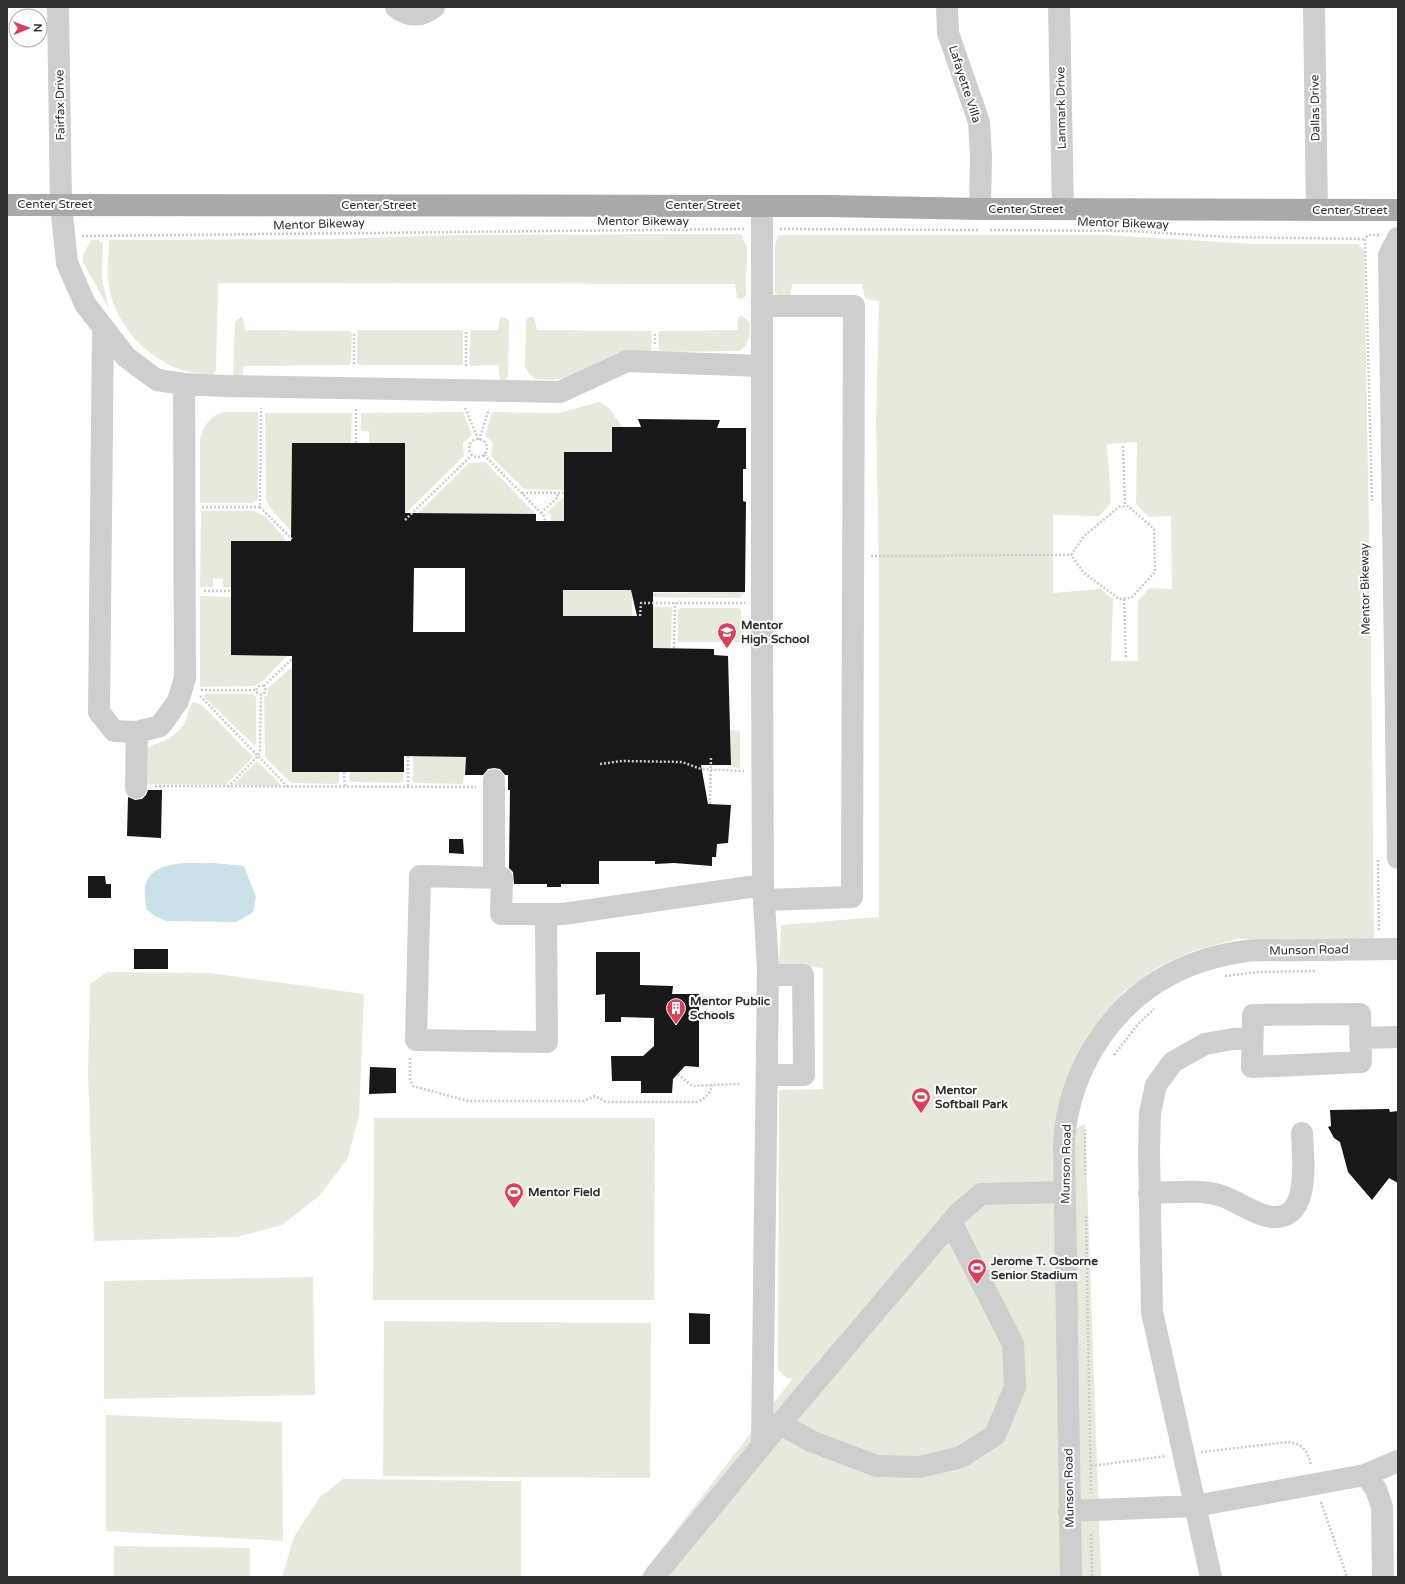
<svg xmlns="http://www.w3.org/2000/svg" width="1405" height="1584" font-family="'Varela Round',sans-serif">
  <rect width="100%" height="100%" fill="#fff"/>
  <path fill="#e6eadd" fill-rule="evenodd" d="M 738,234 L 742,235 L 747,248 L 746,296 L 741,299 L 737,298 L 735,284 L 218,283 L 216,371 L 212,375 C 202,373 189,373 179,369 C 142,355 112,320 108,280 C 107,267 109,253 109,240 L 341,239 L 449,235 Z
    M 783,235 L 1104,235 L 1254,244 L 1358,244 L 1364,250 L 1371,640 L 1374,939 L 1238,939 L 1193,951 L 1158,967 L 1124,992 L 1087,1038 L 1056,1139 L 1085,1124 L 1101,1577 L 640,1577 L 793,1378 L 787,1378 L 778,1370 L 779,1090 L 823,1089 L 823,968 L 779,964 L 781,925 L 879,917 L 879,570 L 876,421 L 879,301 L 865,299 L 862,284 L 792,284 L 790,299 L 780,298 L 775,292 L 775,248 L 777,236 ZM 1137,442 L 1136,504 L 1149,517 L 1171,516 L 1172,589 L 1149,588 L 1138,601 L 1138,661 L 1111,661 L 1113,599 L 1101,589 L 1053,593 L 1053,515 L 1099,516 L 1111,503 L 1107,444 Z
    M 91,240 L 99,240 L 100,242 L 103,242 L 102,278 L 109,309 L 83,262 L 83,255 Z
    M 741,315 L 750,323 C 750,335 750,343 740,351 L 659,352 L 658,334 L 660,331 L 737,330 L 738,318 Z
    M 241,317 L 243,318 L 245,330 L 350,331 L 352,334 L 351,362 L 349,365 L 244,366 L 242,378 L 233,376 L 235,322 Z
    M 500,317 L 506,318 L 509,321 L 508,376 L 505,380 L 500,380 L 498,365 L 471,366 L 469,363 L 471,330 L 498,330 Z
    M 529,317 L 534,317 L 537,330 L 652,331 L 651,352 L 619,352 L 568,377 L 554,380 L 536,379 L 530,375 L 525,367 L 526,320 Z
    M 358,330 L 463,330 L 463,364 L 462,365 L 360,365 L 357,363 L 357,334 Z
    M 599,402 L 609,408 L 622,427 L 612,427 L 612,452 L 564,452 L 564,490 L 524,489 L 491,456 L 493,443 L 485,435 L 492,412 L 559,413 Z
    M 223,412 L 258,412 L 258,499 L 253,503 L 200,503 L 200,439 C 203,426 210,416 223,412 Z
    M 463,412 L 472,435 L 463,443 L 464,456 L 405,514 L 405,443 L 369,443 L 369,431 L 361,431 L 361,413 Z
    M 265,413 L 352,413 L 351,443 L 292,443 L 291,531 L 272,510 L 266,500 Z
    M 485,462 L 536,514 L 418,513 L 469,463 Z
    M 564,497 L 564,521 L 551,521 L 551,515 L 547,512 Z
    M 201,511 L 254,511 L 266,517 L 287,541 L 231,541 L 231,587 L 223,587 L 223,579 L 213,578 L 213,587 L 200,587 Z
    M 563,581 L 574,590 L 631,590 L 632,593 L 745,592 L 740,598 L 632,597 L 632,616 L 563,616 Z
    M 200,596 L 231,597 L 231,655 L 287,656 L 264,680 L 254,686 L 200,687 Z
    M 652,607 L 672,607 L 671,648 L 653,648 Z
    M 681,608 L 738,608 L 741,610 L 741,642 L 678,642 L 678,610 Z
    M 292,667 L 292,772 L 339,772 L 339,782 L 337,784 L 291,783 L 265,757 L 264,697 L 268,695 L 268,688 Z
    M 205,694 L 253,694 L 256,697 L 256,743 L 255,746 L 204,697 Z
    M 193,702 L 202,705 L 253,757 L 226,785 L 141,784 L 147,747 C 161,743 180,735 186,720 C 188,714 189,707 193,702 Z
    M 731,730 L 740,731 L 740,768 L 731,767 Z
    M 413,756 L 466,757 L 463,784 L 415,783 L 413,781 Z
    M 257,761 L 282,786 L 233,785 Z
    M 350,772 L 403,772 L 403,781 L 400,783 L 352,782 L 349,781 Z
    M 107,972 L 209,973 L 364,994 L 359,1115 L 348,1158 L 319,1196 L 282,1225 L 237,1237 L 94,1241 L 88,1073 L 90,984 Z
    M 374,1118 L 655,1118 L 654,1300 L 373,1300 Z
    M 313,1277 L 315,1395 L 104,1399 L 104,1281 Z
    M 384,1321 L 651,1323 L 650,1478 L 383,1476 Z
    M 106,1415 L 282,1422 L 283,1541 L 106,1531 Z
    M 343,1479 L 521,1481 L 521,1577 L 282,1577 L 294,1537 L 320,1497 Z
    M 114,1546 L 250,1548 L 250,1577 L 114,1577 Z"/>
  <path fill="#cbe1ea" d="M 214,863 L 244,866 L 256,897 L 253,912 L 237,922 L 166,921 L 155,916 L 146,909 C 146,902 144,893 145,887 C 150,858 193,864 214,863 Z"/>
  <path fill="#181818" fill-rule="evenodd" d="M 638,419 L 720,420 L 717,428 L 746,428 L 746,469 L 743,469 L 743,501 L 746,502 L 745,592 L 653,592 L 653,648 L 714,649 L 714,655 L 728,656 L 731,765 L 701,765 L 708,804 L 731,805 L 728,843 L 717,844 L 716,857 L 712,857 L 712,866 L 674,863 L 655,864 L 655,861 L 599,861 L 599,884 L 561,884 L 561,887 L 547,887 L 547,884 L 514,884 L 513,872 L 509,868 L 510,790 L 508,790 L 508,775 L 505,775 L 500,769 L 494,768 L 488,769 L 483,775 L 465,775 L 466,757 L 404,756 L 404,772 L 292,772 L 292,656 L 231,655 L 231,541 L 291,541 L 292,443 L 405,443 L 405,513 L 536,514 L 536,521 L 564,521 L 564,452 L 612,452 L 612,427 L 641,427 ZM 414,568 L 465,568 L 465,632 L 413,632 ZM 563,590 L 631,590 L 637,616 L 563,616 Z
    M 148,790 L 162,790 L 161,838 L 127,836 L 128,797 L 135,800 L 142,799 L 146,795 Z
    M 449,839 L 463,839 L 464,854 L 449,853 Z
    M 88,876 L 105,876 L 106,884 L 111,884 L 111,898 L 88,898 Z
    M 134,949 L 168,949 L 168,969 L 134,969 Z
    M 596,952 L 640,952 L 640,985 L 673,986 L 672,994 L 699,994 L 699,1067 L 685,1066 L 673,1079 L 672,1093 L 641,1093 L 641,1081 L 612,1081 L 611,1056 L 643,1056 L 654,1046 L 654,1018 L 621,1017 L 621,1022 L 605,1022 L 605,994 L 596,995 Z
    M 370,1067 L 396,1068 L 396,1093 L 369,1094 Z
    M 1389,1109 L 1390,1112 L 1398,1111 L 1398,1183 L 1389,1178 L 1372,1200 L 1348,1172 L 1340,1142 L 1334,1138 L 1328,1127 L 1331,1126 L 1330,1110 Z
    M 689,1313 L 710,1314 L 710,1344 L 689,1344 Z"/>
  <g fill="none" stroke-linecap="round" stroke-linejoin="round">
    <path stroke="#cbcbcb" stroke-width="2.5" stroke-dasharray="2 2" stroke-linecap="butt" d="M 780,229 L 979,230
      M 990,230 L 1130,231 L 1228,237 L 1365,239
      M 82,236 L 745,229
      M 655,344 L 655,333
      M 354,364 L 354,332
      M 466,366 L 466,331
      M 465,408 L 478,439
      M469 448a9 9 0 1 1 18 0a9 9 0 1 1-18 0Z
      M 479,440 L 489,409
      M 356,443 L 356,408
      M 1123,446 L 1125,506
      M 484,455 L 544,516 L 545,521
      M 522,493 L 564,493
      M 1372,501 L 1365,239 L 1368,235 L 1379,235
      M 202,507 L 260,507 L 261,408
      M 260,507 L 292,539
      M 541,513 L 558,497 L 557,493
      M 405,520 L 472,455
      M 871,556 L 1071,555 L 1084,536 L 1119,507 L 1128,506 L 1154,529 L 1155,572 L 1131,598 L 1119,599 L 1084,573 L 1071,555
      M 204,591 L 231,591
      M 1124,599 L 1126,659
      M 640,616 L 641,603 L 745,603
      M 674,648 L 675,603
      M256.5 690a4.5 4.5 0 1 1 9 0a4.5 4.5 0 1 1-9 0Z
      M 264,686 L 292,659
      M 201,690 L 256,690
      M 200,696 L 288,787
      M 408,756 L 408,787
      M 600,764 L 622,761 L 682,762 L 701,769 L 744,771
      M 344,772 L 345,787
      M 155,786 L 476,787
      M 228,787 L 258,756 L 260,750 L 261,695
      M 710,804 L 711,757
      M 1378,860 L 1379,931
      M 1225,976 L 1258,972 L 1316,971
      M 1114,1055 L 1139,1023 L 1154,1009
      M 410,1058 L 410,1080 L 413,1086 L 468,1101 L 584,1101 L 595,1096 L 606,1102 L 697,1102 C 706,1098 710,1094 712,1085
      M 678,1074 L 692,1086 L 740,1084
      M 1085,1175 L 1085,1130
      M 1086,1216 L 1091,1493
      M 1201,1452 L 1288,1442 C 1304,1444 1308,1452 1311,1466
      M 1091,1466 L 1166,1456
      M 1321,1502 L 1347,1577
      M 1091,1534 L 1092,1577"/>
    <path stroke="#cecece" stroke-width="22" d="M 58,7 L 61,204 L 67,263 L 85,304 L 126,357 L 157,380 L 184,384 L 225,386 L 560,392 L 627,361 L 762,366
      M 396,7 C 408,17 422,17 434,7
      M 947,7 L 948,33 L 979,122 L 981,157 L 980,209
      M 1059,7 L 1063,209
      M 1314,7 L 1317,210
      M 762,206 L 762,653 L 763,885 L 768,969 L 762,1445
      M 1398,238 L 1389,255 L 1398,858
      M 762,306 L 854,306 L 852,897 L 765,900
      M 103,327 L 99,712 L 114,731 L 137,732 L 160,726 L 178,701 L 185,678 L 184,384
      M 136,788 L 137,732
      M 494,878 L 494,780
      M 546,915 L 547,1042 L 416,1040 L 420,876 L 502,878 L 501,914 L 563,914 L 763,885
      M 1360,1014 L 1361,1062 L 1252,1067 L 1253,1015 Z
      M 1360,1038 L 1398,1037
      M 767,1075 L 804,1075 L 803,975 L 768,975
      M 1149,1193 C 1172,1193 1198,1189 1219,1195 C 1236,1200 1250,1212 1267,1216 C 1312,1226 1303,1160 1302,1133
      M 780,1424 L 813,1442 L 877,1466 L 920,1467 L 961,1457 L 995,1435 L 1015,1387 L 1013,1344 L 951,1222
      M 1365,1475 L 1376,1489 L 1382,1507 L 1383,1577
      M 1069,1511 L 1195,1506 L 1365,1475 L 1398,1461
      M 654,1577 L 773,1432 L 958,1214 L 981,1194 L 1064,1192
      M 1071,1577 L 1064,1142 C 1066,1104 1080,1066 1102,1035 C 1137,985 1187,959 1246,951 C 1265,949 1285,951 1304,950 C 1335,950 1367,949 1398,949
      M 1211,1577 L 1152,1312 L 1149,1151 L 1150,1113 L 1156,1085 L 1173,1062 L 1205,1044 L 1233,1039 L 1252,1038"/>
    <path stroke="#a9a9a9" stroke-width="22" d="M 7,205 L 828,206 L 980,209 L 1398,210"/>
  </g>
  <defs>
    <g id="school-pin" transform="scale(1)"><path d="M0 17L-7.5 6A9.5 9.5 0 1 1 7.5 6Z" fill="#df3d5a" stroke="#fff"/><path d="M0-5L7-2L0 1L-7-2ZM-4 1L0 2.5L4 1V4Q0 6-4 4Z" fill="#fff"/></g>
    <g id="building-pin" transform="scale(1)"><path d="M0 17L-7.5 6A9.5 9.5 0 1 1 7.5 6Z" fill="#df3d5a" stroke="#fff"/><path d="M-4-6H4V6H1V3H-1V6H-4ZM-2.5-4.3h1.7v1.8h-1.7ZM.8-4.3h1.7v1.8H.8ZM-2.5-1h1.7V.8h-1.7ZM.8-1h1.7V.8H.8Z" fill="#fff"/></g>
    <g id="stadium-pin" transform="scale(1)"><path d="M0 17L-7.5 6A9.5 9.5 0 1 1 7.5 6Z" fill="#df3d5a" stroke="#fff"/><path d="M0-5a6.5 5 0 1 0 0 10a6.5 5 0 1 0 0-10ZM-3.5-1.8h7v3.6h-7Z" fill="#fff"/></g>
  </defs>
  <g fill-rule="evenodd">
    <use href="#school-pin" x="727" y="632"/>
    <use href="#building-pin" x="676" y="1008"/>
    <use href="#stadium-pin" x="921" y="1097"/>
    <use href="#stadium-pin" x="514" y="1192"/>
    <use href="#stadium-pin" x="977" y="1268"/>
  </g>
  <g text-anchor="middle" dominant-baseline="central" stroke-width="4" stroke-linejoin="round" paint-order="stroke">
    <g font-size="12" fill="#313131" stroke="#fff">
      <text transform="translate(965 84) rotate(72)">Lafayette Villa</text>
      <text transform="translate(60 105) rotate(-91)">Fairfax Drive</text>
      <text transform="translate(1061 108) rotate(-91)">Lanmark Drive</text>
      <text transform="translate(1315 108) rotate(-91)">Dallas Drive</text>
      <text x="55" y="204">Center Street</text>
      <text x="379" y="205">Center Street</text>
      <text x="703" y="205">Center Street</text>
      <text x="1026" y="209">Center Street</text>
      <text x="1350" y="210">Center Street</text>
      <text x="643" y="221">Mentor Bikeway</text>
      <text transform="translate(1123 223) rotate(2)">Mentor Bikeway</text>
      <text transform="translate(319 224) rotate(-2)">Mentor Bikeway</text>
      <text transform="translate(1365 589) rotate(-91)">Mentor Bikeway</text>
      <text transform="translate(1309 950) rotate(-1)">Munson Road</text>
      <text transform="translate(1066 1164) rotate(-89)">Munson Road</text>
      <text transform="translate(1069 1488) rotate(-91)">Munson Road</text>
    </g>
    <g font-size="12" font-weight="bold" fill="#313131" stroke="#fff" text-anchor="start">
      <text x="741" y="625">Mentor<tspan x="741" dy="14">High School</tspan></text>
      <text x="690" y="1001">Mentor Public<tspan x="690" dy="14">Schools</tspan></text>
      <text x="935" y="1090">Mentor<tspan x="935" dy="14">Softball Park</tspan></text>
      <text x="528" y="1192">Mentor Field</text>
      <text x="991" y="1261">Jerome T. Osborne<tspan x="991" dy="14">Senior Stadium</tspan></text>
    </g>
  </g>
  <rect width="1405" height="1584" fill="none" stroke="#313131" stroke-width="16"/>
  <g transform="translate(28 28) rotate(89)"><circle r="19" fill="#ffffff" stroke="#adadad"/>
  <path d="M0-3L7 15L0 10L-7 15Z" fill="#df3d5a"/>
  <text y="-6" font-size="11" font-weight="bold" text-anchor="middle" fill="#313131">N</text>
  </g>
</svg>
